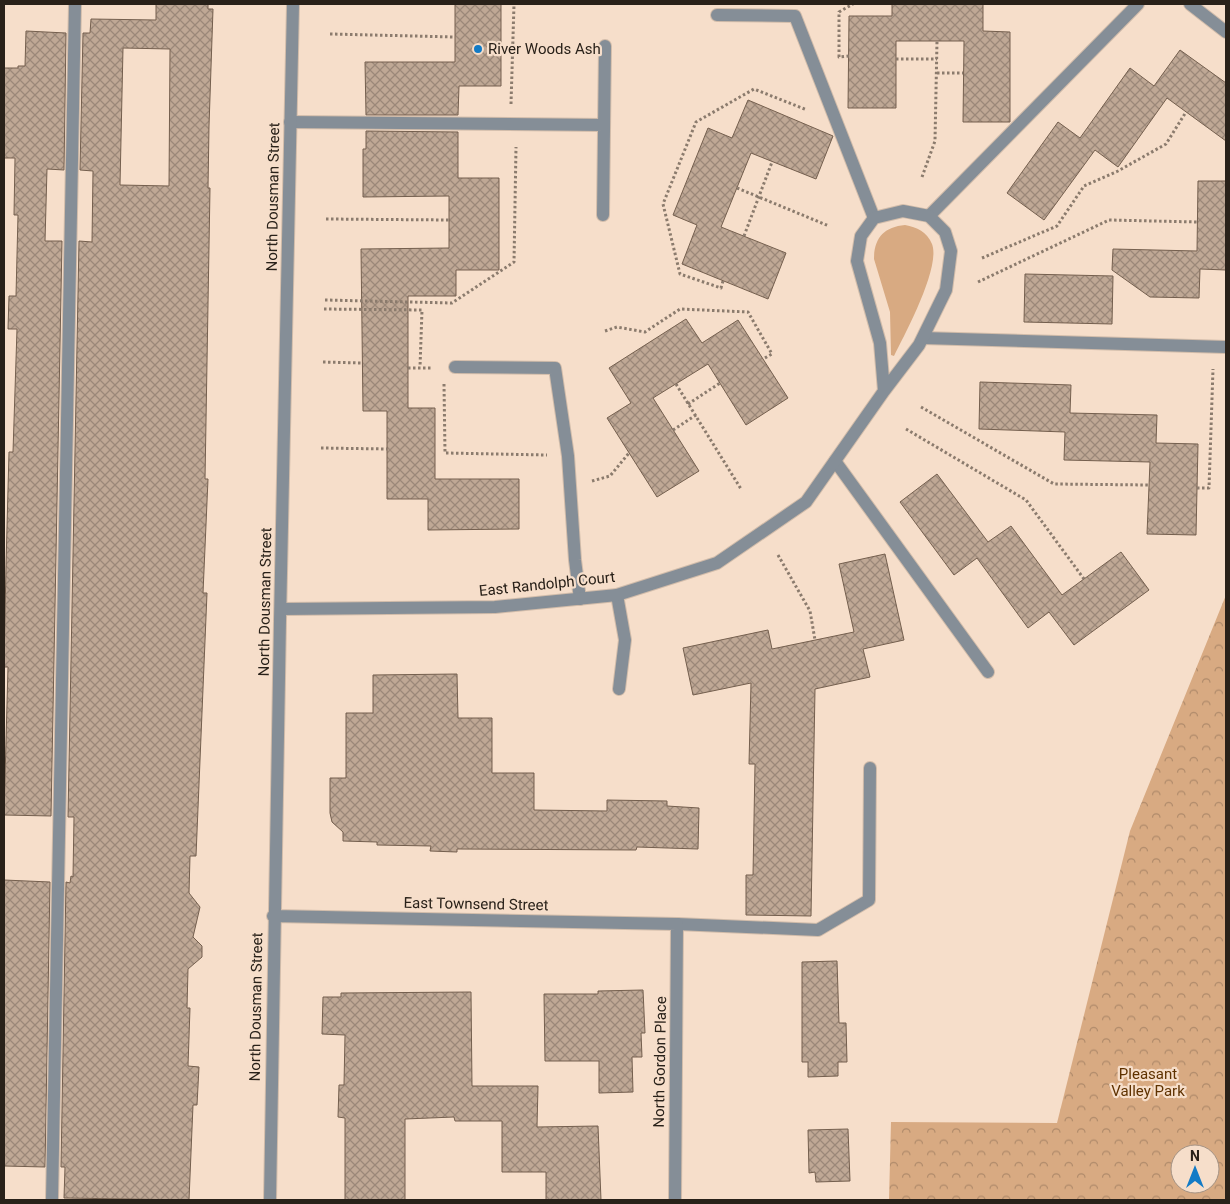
<svg xmlns="http://www.w3.org/2000/svg" width="1230" height="1204" font-family="Roboto,sans-serif">
  <defs>
    <pattern id="park-crowns" width="20" height="18" patternUnits="userSpaceOnUse" patternTransform="scale(1.25)"><rect width="20" height="18" fill="#d8aa82"/><path d="M2 6a3 3 0 1 1 6 0M12 15a3 3 0 1 1 6 0" fill="none" stroke="#af8a6a"/></pattern>
    <pattern id="building-cross-hatch" width="8" height="8" patternUnits="userSpaceOnUse" patternTransform="scale(1.25)"><rect width="8" height="8" fill="#bfa895"/><path d="M0 0l8 8M0 8l8-8" fill="none" stroke="#9b8879"/></pattern>
  </defs>
  <rect width="100%" height="100%" fill="#f6deca"/>
  <path fill="#d8aa82" d="M 905,225 C 917,227 927,232 932,244 C 941,267 905,334 894,356 L 891,355 L 890,312 L 874,259 C 874,238 884,227 905,225 Z"/>
  <path fill="url(#park-crowns)" fill-rule="evenodd" d="M 1226,595 L 1226,1200 L 889,1200 L 891,1122 L 1057,1123 L 1130,831 ZM 1180,1154 L 1210,1154 L 1210,1184 L 1180,1184 Z"/>
  <path fill="url(#building-cross-hatch)" stroke="#745f4e" fill-rule="evenodd" d="M 156,4 L 208,4 L 208,9 L 213,9 L 209,126 L 208,188 L 210,188 L 205,479 L 208,479 L 203,593 L 207,593 L 196,856 L 190,856 L 189,893 L 200,907 L 193,937 L 202,946 L 202,957 L 188,969 L 187,1008 L 190,1008 L 188,1066 L 199,1067 L 197,1105 L 193,1105 L 189,1200 L 64,1198 L 65,1167 L 61,1167 L 66,882 L 70,883 L 71,876 L 73,877 L 74,817 L 68,817 L 79,241 L 92,242 L 93,171 L 80,170 L 83,33 L 90,33 L 91,19 L 156,20 ZM 123,48 L 170,49 L 169,186 L 120,185 Z
    M 455,4 L 501,4 L 501,86 L 459,86 L 458,115 L 366,115 L 365,62 L 455,62 Z
    M 892,4 L 983,4 L 983,31 L 1010,32 L 1010,122 L 963,122 L 964,41 L 896,41 L 896,108 L 848,108 L 849,16 L 892,16 Z
    M 26,31 L 66,33 L 64,170 L 47,169 L 45,241 L 62,241 L 51,816 L 4,815 L 8,667 L 4,667 L 6,565 L 9,452 L 13,452 L 17,329 L 8,329 L 9,296 L 16,296 L 18,215 L 14,215 L 15,158 L 4,158 L 4,68 L 18,68 L 18,66 L 25,66 Z
    M 1180,50 L 1226,83 L 1226,141 L 1167,98 L 1118,167 L 1095,150 L 1044,220 L 1007,193 L 1058,122 L 1080,138 L 1130,68 L 1154,86 Z
    M 748,100 L 833,136 L 816,179 L 751,153 L 721,227 L 786,253 L 768,299 L 682,264 L 697,225 L 673,215 L 708,128 L 732,138 Z
    M 366,131 L 458,132 L 458,178 L 499,178 L 499,270 L 456,270 L 456,296 L 408,296 L 408,408 L 435,408 L 435,479 L 519,479 L 519,529 L 428,530 L 428,499 L 387,499 L 387,411 L 363,411 L 361,249 L 449,248 L 449,196 L 363,197 L 363,149 L 366,149 Z
    M 1198,181 L 1226,181 L 1226,270 L 1200,269 L 1199,298 L 1150,297 L 1112,270 L 1113,249 L 1197,251 Z
    M 1025,274 L 1113,276 L 1112,324 L 1024,322 Z
    M 686,319 L 702,343 L 738,320 L 788,398 L 746,425 L 708,364 L 653,398 L 699,471 L 657,497 L 607,418 L 631,403 L 609,368 Z
    M 980,382 L 1071,385 L 1070,413 L 1157,415 L 1156,443 L 1198,444 L 1196,535 L 1147,534 L 1150,462 L 1064,460 L 1065,432 L 979,429 Z
    M 937,474 L 988,542 L 1011,526 L 1062,595 L 1121,552 L 1149,590 L 1074,645 L 1049,612 L 1028,628 L 977,558 L 954,575 L 900,502 Z
    M 885,554 L 904,640 L 863,649 L 870,677 L 815,689 L 811,916 L 746,915 L 746,875 L 753,875 L 755,764 L 749,764 L 751,683 L 693,695 L 683,648 L 768,630 L 772,649 L 854,632 L 839,564 Z
    M 457,674 L 458,718 L 492,718 L 492,773 L 534,773 L 534,810 L 607,811 L 607,800 L 667,801 L 667,806 L 699,808 L 698,849 L 637,847 L 636,850 L 457,849 L 457,852 L 430,851 L 431,846 L 377,845 L 377,842 L 343,841 L 343,832 L 332,822 L 330,813 L 330,778 L 346,778 L 346,713 L 373,713 L 373,675 Z
    M 4,880 L 50,882 L 45,1167 L 4,1166 Z
    M 837,961 L 839,1023 L 846,1023 L 847,1062 L 838,1062 L 838,1076 L 808,1077 L 808,1062 L 802,1062 L 802,962 Z
    M 643,990 L 645,1033 L 641,1033 L 642,1057 L 632,1057 L 633,1092 L 599,1093 L 599,1061 L 545,1061 L 544,994 L 598,994 L 598,991 Z
    M 471,992 L 472,1086 L 538,1086 L 537,1127 L 598,1126 L 601,1200 L 546,1200 L 546,1172 L 502,1172 L 502,1121 L 455,1121 L 454,1117 L 405,1119 L 405,1200 L 345,1200 L 345,1118 L 338,1117 L 339,1085 L 344,1085 L 345,1035 L 322,1034 L 323,997 L 341,997 L 341,993 Z
    M 848,1129 L 850,1181 L 816,1182 L 815,1172 L 809,1173 L 808,1130 Z"/>
  <g fill="none" stroke-linecap="round" stroke-linejoin="round">
    <g stroke="#d1bcaa" stroke-width="14">
      <path id="service" d="M 1190,4 L 1226,32
        M 717,15 L 795,16 L 874,218
        M 290,122 L 604,125
        M 603,215 L 605,46
        M 929,216 L 1138,4
        M 923,338 L 1226,347
        M 455,367 L 555,368 L 568,456 L 575,560 L 580,599
        M 835,461 L 988,672
        M 617,595 L 625,640 L 619,689
        M 677,924 L 818,930 L 869,900 L 870,768
        M 52,1200 L 75,4"/>
    </g>
    <g stroke="#d1bcaa" stroke-width="14">
      <path id="minor" d="M 282,609 L 495,607 L 617,595 L 717,563 L 806,502 L 884,391 L 919,345 L 946,290 L 951,251 L 945,232 L 929,216 L 903,211 L 874,218 L 861,236 L 857,261 L 880,343 L 884,391
        M 273,916 L 677,924 L 675,1200
        M 270,1200 C 275,801 285,403 293,4"/>
    </g>
    <path stroke="#8b7b6d" stroke-width="3" stroke-dasharray="2.5 2.5" stroke-linecap="butt" d="M 330,34 L 455,37
      M 849,56 L 839,57 L 839,12 L 853,4
      M 896,59 L 937,59
      M 937,73 L 963,73
      M 511,104 L 514,4
      M 922,177 L 935,141 L 937,41
      M 737,188 L 829,226
      M 326,219 L 449,220
      M 744,236 L 772,162
      M 982,258 L 1057,226 L 1084,186 L 1118,171 L 1166,144 L 1186,112
      M 723,281 L 721,288 L 680,274 L 663,204 L 696,122 L 754,89 L 807,110
      M 978,282 L 1109,220 L 1198,222
      M 325,300 L 452,303 L 514,262 L 516,147
      M 324,309 L 422,310 L 420,367
      M 605,331 L 617,327 L 645,332 L 680,309 L 748,312 L 772,354 L 763,359
      M 323,362 L 362,363
      M 408,368 L 433,368
      M 444,384 L 445,453 L 547,455
      M 676,384 L 741,489
      M 688,404 L 720,383
      M 921,407 L 1054,484 L 1149,485
      M 906,429 L 1026,500 L 1084,579
      M 673,430 L 696,415
      M 321,448 L 387,449
      M 592,481 L 610,476 L 629,453
      M 1197,488 L 1209,488 L 1213,369
      M 778,555 L 810,611 L 815,640"/>
    <use href="#service" stroke="#858e97" stroke-width="12"/>
    <use href="#minor" stroke="#858e97" stroke-width="12"/>
  </g>
  <circle fill="#137bc6" stroke="#f6deca" stroke-width="2" cx="478" cy="49" r="5"/>
  <g text-anchor="middle" dominant-baseline="central" stroke-width="4.5" stroke-linejoin="round" paint-order="stroke">
    <g font-size="15" fill="#292119" stroke="#f6deca" text-anchor="start">
      <text x="488" y="49">River Woods Ash</text>
    </g>
    <g font-size="15" fill="#292119" stroke="#f6deca">
      <text transform="translate(273 197) rotate(-89)">North Dousman Street</text>
      <text transform="translate(547 584) rotate(-6)">East Randolph Court</text>
      <text transform="translate(265 602) rotate(-89)">North Dousman Street</text>
      <text transform="translate(476 904) rotate(1)">East Townsend Street</text>
      <text transform="translate(256 1007) rotate(-89)">North Dousman Street</text>
      <text transform="translate(660 1062) rotate(-89)">North Gordon Place</text>
    </g>
    <g font-size="15" fill="#5f3200" stroke="#f6deca">
      <text x="1148" y="1074">Pleasant<tspan x="1148" dy="17">Valley Park</tspan></text>
    </g>
  </g>
  <rect width="1230" height="1204" fill="none" stroke="#292119" stroke-width="10"/>
  <g transform="translate(1195 1169)"><circle r="24" fill="#f6deca" stroke="#a49283"/>
  <path d="M0-4L9 19L0 12L-9 19Z" fill="#137bc6"/>
  <text y="-8" font-size="14" font-weight="bold" text-anchor="middle" fill="#292119">N</text>
  </g>
</svg>
